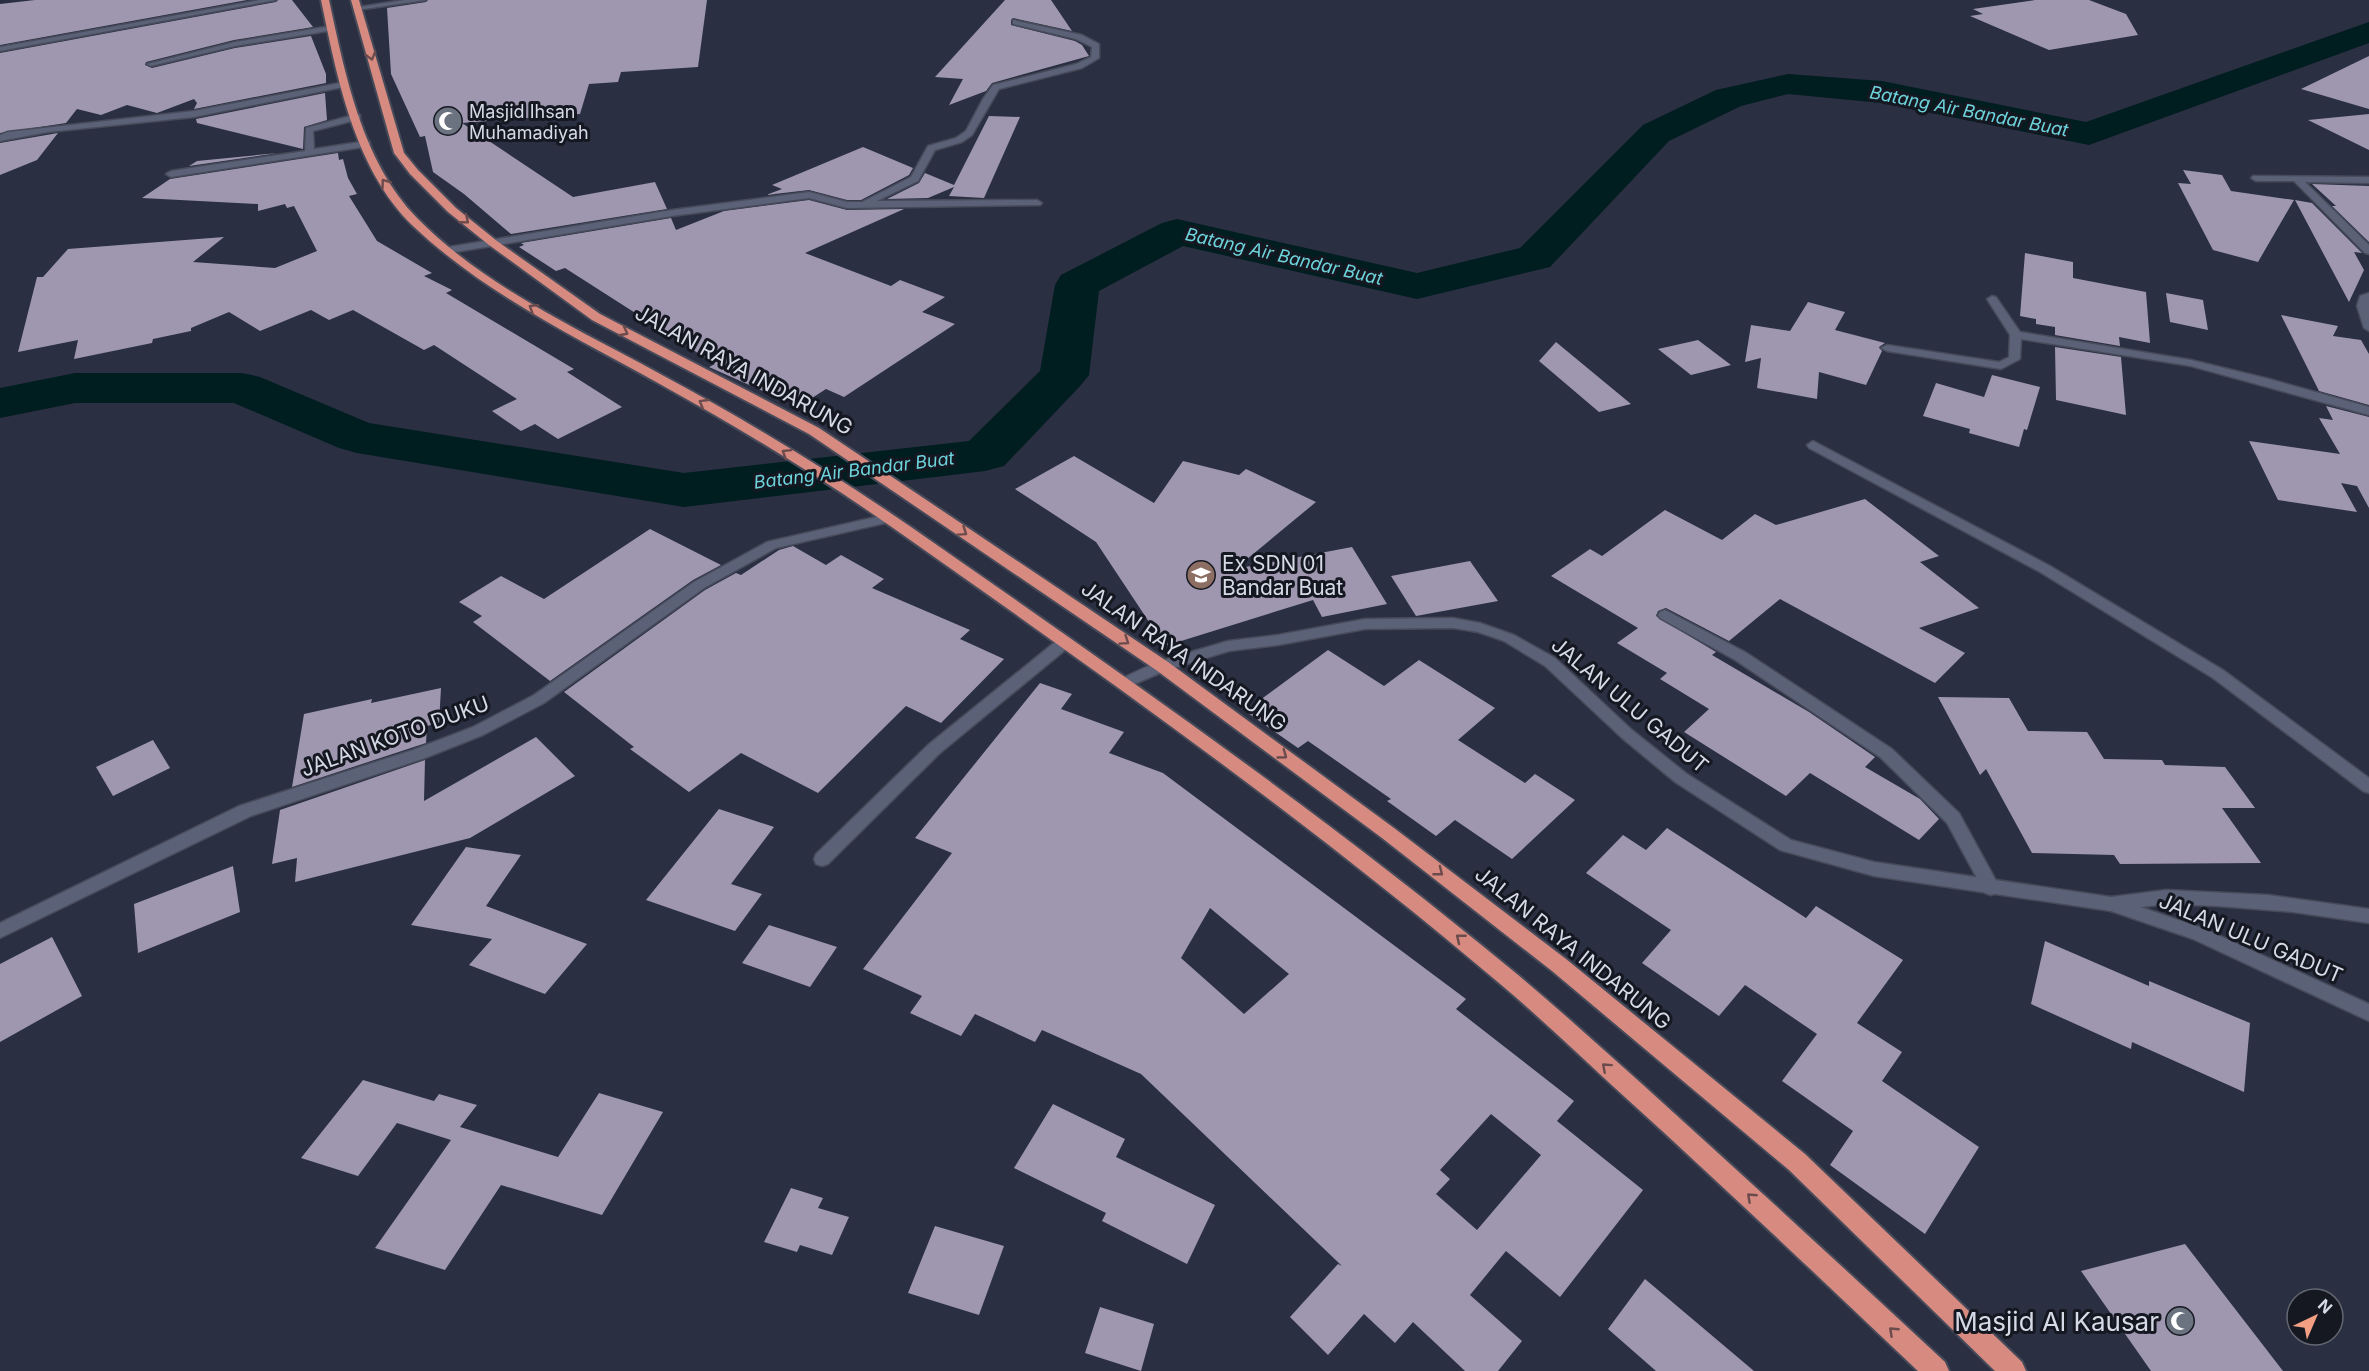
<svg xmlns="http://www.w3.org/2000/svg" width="2369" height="1371" font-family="Inter,sans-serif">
  <rect width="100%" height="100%" fill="#2a2f42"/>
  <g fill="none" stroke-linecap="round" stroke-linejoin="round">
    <path fill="#001d20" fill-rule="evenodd" d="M 2369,22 L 2369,43 L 2089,145 L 1882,103 L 1788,94 L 1741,106 L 1669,141 L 1550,267 L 1417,299 L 1183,246 L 1099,291 L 1089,375 L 1081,385 L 1004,466 L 985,471 L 684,507 L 357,453 L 339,448 L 234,403 L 75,403 L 0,418 L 0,388 L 75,373 L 242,373 L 260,377 L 369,423 L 684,473 L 969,441 L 1040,371 L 1055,285 L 1061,275 L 1162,223 L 1177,219 L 1417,273 L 1520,248 L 1643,125 L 1716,90 L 1788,74 L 1882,81 L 2086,122 Z"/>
  </g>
  <path fill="#9e97af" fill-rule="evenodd" d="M 35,0 L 247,0 L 0,45 L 0,4 Z
    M 278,0 L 292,0 L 313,27 L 234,40 L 146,62 L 145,65 L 152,68 L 235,48 L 311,36 L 326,74 L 326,83 L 194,109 L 197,103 L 194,99 L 157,113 L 127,105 L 101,115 L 77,109 L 66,123 L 0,133 L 0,53 L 276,2 Z
    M 428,0 L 707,0 L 698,67 L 621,72 L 618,82 L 589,84 L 580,114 L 462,123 L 573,197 L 655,182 L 667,209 L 511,234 L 464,194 L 433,172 L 425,136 L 420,137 L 391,74 L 387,8 L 426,2 Z
    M 1005,0 L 1051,0 L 1072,31 L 1013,18 L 1011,20 L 1011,25 L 1075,41 L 1082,45 L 1089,56 L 992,83 L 986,91 L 949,105 L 963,79 L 935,77 Z
    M 2035,0 L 2089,0 L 2126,14 L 2138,35 L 2049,50 L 1970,16 L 1983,14 L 1973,9 Z
    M 2369,56 L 2369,109 L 2301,89 Z
    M 325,93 L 327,120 L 304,127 L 303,149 L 197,123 L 196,119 Z
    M 2369,114 L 2369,150 L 2308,120 Z
    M 989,116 L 1020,117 L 984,198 L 949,196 L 954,187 L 928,198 L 887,199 L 919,183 L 925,173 L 954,185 Z
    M 58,133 L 37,160 L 0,175 L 0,143 Z
    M 863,147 L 913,168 L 909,175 L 861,200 L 847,200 L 809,190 L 766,195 L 782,189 L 772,185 Z
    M 278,153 L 189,166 L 197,161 Z
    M 338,153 L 339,160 L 343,159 L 348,178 L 357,194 L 349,196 L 377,241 L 432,273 L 424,276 L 452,290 L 446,293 L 574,369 L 567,372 L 622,407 L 558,439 L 535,424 L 521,431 L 492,411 L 517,399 L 434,345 L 424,350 L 353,310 L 329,320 L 311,310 L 260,331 L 229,312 L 191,328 L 191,331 L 153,339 L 152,343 L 74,359 L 78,340 L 18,352 L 37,277 L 43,277 L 68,249 L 224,237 L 193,262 L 275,268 L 317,251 L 294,206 L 287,208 L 285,204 L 258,211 L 258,204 L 142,198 L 170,179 Z
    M 2183,170 L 2222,175 L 2231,191 L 2294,200 L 2258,262 L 2213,250 L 2178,183 L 2191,184 Z
    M 2312,184 L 2369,186 L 2369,242 L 2332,206 L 2336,206 Z
    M 809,200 L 847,210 L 904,209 L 805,253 L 891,286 L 900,280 L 945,297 L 922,312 L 955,324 L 844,397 L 826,389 L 801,405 L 768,390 L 765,392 L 709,367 L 715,364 L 565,268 L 556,271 L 519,247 L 524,245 L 521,243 L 671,218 L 676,230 L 724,211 Z
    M 2295,200 L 2312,203 L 2362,253 L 2354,252 L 2364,270 L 2349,302 Z
    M 2025,253 L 2073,262 L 2073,278 L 2146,292 L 2150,343 L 2119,337 L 2120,346 L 2055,335 L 2055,327 L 2036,324 L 2036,319 L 2020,316 Z
    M 2166,293 L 2203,300 L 2208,330 L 2170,322 Z
    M 1808,302 L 1845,312 L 1835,330 L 1885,343 L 1879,347 L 1882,351 L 1866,385 L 1819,372 L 1817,399 L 1757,388 L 1761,358 L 1745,362 L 1751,325 L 1790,331 Z
    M 2281,315 L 2338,326 L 2333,336 L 2361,340 L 2369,354 L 2369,405 L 2319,391 Z
    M 1698,340 L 1731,365 L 1691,375 L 1658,349 Z
    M 1556,342 L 1631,404 L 1599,412 L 1539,361 Z
    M 2055,347 L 2121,357 L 2126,415 L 2056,400 Z
    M 1992,375 L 2040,387 L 2027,430 L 2024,429 L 2019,447 L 1969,433 L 1970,429 L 1923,416 L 1936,383 L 1984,397 Z
    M 2326,406 L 2369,417 L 2369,508 L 2357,486 L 2341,483 L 2357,512 L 2278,500 L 2249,441 L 2340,454 L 2319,418 L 2333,420 Z
    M 1074,456 L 1154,503 L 1183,461 L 1239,475 L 1246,469 L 1316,502 L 1235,569 L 1352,547 L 1387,604 L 1322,617 L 1313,600 L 1165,646 L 1096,542 L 1015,489 Z
    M 1865,499 L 1939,556 L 1920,562 L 1979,608 L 1919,628 L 1965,653 L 1935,683 L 1780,599 L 1729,641 L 1666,608 L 1658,611 L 1656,616 L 1716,652 L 1712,655 L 1809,712 L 1875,757 L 1865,767 L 1920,799 L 1939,819 L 1919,840 L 1810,773 L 1786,796 L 1684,732 L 1709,709 L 1660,679 L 1667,673 L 1617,643 L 1638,628 L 1551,576 L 1590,549 L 1602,556 L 1665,510 L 1722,540 L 1755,514 L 1776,525 Z
    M 650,529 L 721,565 L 693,580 L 550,681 L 473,622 L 482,616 L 459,602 L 501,576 L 544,599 Z
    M 793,546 L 826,565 L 841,555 L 884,579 L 872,588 L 970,630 L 960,639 L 1004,659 L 941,723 L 906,706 L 818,793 L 741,753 L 689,792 L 630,749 L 634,747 L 564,692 L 705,590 L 736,573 L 741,575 L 779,550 Z
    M 1470,561 L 1498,601 L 1416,616 L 1391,576 Z
    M 1328,650 L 1384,686 L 1419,660 L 1495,708 L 1458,740 L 1525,783 L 1535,774 L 1575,800 L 1512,859 L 1455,820 L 1436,836 L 1387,801 L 1391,799 L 1308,741 L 1298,748 L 1245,711 Z
    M 1040,683 L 1072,694 L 1061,709 L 1124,732 L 1109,753 L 1163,773 L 1466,999 L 1456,1009 L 1574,1101 L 1557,1121 L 1643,1190 L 1560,1297 L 1506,1251 L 1470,1295 L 1522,1341 L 1498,1371 L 1465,1371 L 1413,1322 L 1395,1343 L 1364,1314 L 1328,1355 L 1290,1317 L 1338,1264 L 1342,1266 L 1141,1074 L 1042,1030 L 1035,1042 L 975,1014 L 961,1036 L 910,1013 L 922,996 L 863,969 L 952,853 L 915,838 ZM 1210,908 L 1289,974 L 1244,1014 L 1181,958 ZM 1491,1114 L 1541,1155 L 1477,1230 L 1436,1194 L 1450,1179 L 1440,1170 Z
    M 441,688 L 439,723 L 427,726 L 426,743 L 292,787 L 304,714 L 372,699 L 371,703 Z
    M 1938,697 L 2009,698 L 2028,731 L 2087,732 L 2104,759 L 2162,760 L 2165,765 L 2225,767 L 2255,808 L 2222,808 L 2261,863 L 2120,864 L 2114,855 L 2032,853 L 1986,769 L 1980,775 Z
    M 536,737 L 575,776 L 470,838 L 295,882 L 297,858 L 272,864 L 280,810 L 425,760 L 424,801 Z
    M 153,740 L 170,768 L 113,796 L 96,767 Z
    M 719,809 L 774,827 L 731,884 L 762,894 L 735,931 L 646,900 Z
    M 1667,828 L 1806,918 L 1816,906 L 1903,960 L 1857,1023 L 1902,1052 L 1882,1081 L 1979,1147 L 1925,1234 L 1830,1165 L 1853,1131 L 1782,1081 L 1817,1034 L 1745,985 L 1719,1016 L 1642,963 L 1671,930 L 1586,873 L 1623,835 L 1646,850 Z
    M 466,847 L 521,855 L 486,906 L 587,944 L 545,994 L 469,965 L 492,939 L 411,925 Z
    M 233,866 L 240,912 L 138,953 L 134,904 Z
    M 769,925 L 837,947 L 810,987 L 742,963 Z
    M 52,937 L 82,996 L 0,1042 L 0,964 Z
    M 2045,941 L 2149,986 L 2149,981 L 2250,1023 L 2244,1092 L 2132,1042 L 2131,1049 L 2031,1004 Z
    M 363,1080 L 434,1101 L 439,1094 L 477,1105 L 460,1127 L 558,1157 L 599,1093 L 663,1112 L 602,1215 L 501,1185 L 445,1270 L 375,1248 L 451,1140 L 397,1123 L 358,1176 L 301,1158 Z
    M 1053,1104 L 1125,1139 L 1116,1157 L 1215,1205 L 1187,1264 L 1102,1221 L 1106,1213 L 1014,1168 Z
    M 791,1188 L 823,1198 L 818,1208 L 849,1217 L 832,1255 L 800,1245 L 797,1252 L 764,1242 Z
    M 935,1226 L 1004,1246 L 979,1315 L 908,1293 Z
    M 2185,1244 L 2283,1371 L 2151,1371 L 2081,1271 Z
    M 1645,1279 L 1754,1371 L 1656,1371 L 1608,1329 Z
    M 1100,1307 L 1154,1324 L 1141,1371 L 1085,1353 Z"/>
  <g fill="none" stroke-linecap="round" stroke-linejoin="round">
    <g stroke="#464a59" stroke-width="3">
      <path id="service" d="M 357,114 L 360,115 L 360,119 L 313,131 L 314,149 L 367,141 L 370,142 L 370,146 L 171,177 L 166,174 L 171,171 L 305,151 L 306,128 Z
        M 1813,441 L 2050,566 L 2223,670 L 2369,778 L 2369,793 L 2363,791 L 2213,678 L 2040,572 L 1809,448 L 1807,445 Z
        M 1065,637 L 1070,638 L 1072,642 L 1070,646 L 940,753 L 828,864 L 822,866 L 816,864 L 814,859 L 816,854 L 928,745 L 1060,638 Z"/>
    </g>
    <g stroke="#464a59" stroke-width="3">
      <path id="minor" d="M 260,0 L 276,0 L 0,51 L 0,47 Z
        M 404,0 L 426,0 L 357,10 L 353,8 Z
        M 1013,20 L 1082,35 L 1099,44 L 1099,58 L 1082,68 L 999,89 L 972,135 L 962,142 L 935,150 L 918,181 L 877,201 L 1037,200 L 1042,203 L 1040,205 L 847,208 L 809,198 L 672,216 L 449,253 L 444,250 L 449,247 L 672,210 L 809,192 L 847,202 L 862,202 L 911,177 L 928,146 L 956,138 L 966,131 L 983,99 L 993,85 L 1076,64 L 1091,57 L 1092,47 L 1076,39 L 1013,24 Z
        M 331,26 L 335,28 L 334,30 L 235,46 L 151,66 L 147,64 L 235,42 Z
        M 345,82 L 348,82 L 348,86 L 194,117 L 48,132 L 0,141 L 0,135 L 8,132 L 194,111 Z
        M 2253,176 L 2369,177 L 2369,183 L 2305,182 L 2369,245 L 2369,254 L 2365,253 L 2294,181 L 2256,181 L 2251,178 Z
        M 2369,293 L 2369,331 L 2364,328 L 2357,306 L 2360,296 Z
        M 1992,296 L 1996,297 L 2020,332 L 2191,360 L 2269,379 L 2369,407 L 2369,415 L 2191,366 L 2021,339 L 2020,359 L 2001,369 L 1887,351 L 1881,348 L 1887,345 L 1999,362 L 2009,357 L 2010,335 L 1987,299 Z
        M 889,514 L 896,518 L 894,521 L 776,548 L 704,588 L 544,703 L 483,735 L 425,758 L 251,816 L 0,938 L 0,923 L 239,806 L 413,750 L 473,727 L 534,695 L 694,582 L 767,542 Z
        M 1665,610 L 1745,652 L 1892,749 L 1959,813 L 2000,888 L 1997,893 L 1991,895 L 1985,893 L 1947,823 L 1880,757 L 1735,660 L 1660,618 L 1658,615 L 1660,612 Z
        M 2166,890 L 2268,895 L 2369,909 L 2369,923 L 2293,912 L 2217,906 L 2166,904 L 2111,911 L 2105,909 L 2102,904 L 2105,899 L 2111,897 Z"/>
    </g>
    <g stroke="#464a59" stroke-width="3">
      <path id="tertiary" d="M 1453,618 L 1480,623 L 1514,635 L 1555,658 L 1632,730 L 1687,774 L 1791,840 L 1874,862 L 2111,897 L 2205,929 L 2369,1004 L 2369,1021 L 2193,939 L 2111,911 L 1874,876 L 1780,850 L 1675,782 L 1622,738 L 1545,666 L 1504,641 L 1478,632 L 1453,628 L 1365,629 L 1278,645 L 1229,651 L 1167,670 L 1123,689 L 1116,684 L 1118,680 L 1157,662 L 1228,641 L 1278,635 L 1365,619 Z"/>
    </g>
    <g stroke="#464a59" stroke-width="4">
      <path id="trunk" d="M 321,0 L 329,0 C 345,74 362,162 417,218 C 485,287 578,329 662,375 C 748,421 831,472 911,527 C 1115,669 1320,811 1512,970 C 1557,1007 1599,1046 1642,1084 C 1744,1176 1845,1269 1945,1362 L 1949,1371 L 1918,1371 C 1821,1279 1725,1188 1627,1099 C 1584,1060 1543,1020 1499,983 C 1307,820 1101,674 896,530 C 819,476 739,428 658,383 C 573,336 484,293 413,226 C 354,169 337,77 321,0 Z
        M 351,0 L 359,0 L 404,153 L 418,170 L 456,208 L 497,241 L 600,314 L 819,428 L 1168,662 L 1394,828 L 1566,959 L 1805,1154 L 2022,1362 L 2026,1371 L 1995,1371 L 1789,1170 L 1552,971 L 1382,838 L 1156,670 L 809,434 L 592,320 L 489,245 L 448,212 L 410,174 L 394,153 Z"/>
    </g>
    <use href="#service" fill="#5b6177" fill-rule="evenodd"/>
    <use href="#minor" fill="#5b6177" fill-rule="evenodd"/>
    <use href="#tertiary" fill="#5b6177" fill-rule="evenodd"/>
    <use href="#trunk" fill="#d78a80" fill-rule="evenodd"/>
  </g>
  <defs><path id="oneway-chevron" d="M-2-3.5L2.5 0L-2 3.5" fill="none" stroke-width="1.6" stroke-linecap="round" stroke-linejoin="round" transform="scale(1.5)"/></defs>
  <g stroke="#6c4b4c">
    <use href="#oneway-chevron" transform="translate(371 56) rotate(74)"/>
    <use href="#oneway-chevron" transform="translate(385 183) rotate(-126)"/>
    <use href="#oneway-chevron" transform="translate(465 220) rotate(39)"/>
    <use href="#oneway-chevron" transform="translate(533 308) rotate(-148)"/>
    <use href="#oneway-chevron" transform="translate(624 332) rotate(28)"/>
    <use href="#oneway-chevron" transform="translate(703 403) rotate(-150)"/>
    <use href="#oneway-chevron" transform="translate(786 453) rotate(-148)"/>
    <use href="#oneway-chevron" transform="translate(963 532) rotate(34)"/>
    <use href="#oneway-chevron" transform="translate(1125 641) rotate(34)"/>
    <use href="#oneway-chevron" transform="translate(1283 755) rotate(36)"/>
    <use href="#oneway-chevron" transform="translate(1439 872) rotate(38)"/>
    <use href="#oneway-chevron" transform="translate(1460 938) rotate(-141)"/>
    <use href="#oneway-chevron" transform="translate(1606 1067) rotate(-138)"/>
    <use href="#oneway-chevron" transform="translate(1751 1197) rotate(-137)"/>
    <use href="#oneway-chevron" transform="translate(1893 1331) rotate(-137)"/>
  </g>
  <defs>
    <g id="mosque-disc" transform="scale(1.5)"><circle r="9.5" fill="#6b7280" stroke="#151821"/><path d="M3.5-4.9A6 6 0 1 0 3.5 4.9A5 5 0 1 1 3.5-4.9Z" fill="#fff"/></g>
    <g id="school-disc" transform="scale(1.5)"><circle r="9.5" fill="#8d6e63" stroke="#151821"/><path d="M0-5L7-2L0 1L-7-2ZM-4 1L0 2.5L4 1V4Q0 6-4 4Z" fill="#fff"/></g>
  </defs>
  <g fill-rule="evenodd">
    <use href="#mosque-disc" x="448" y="121"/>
    <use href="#school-disc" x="1201" y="575"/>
    <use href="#mosque-disc" x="2180" y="1321"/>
  </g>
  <g text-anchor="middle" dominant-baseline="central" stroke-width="6" stroke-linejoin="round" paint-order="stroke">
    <g font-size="18" fill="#d6dae6" stroke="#151821" text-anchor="start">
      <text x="469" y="111">Masjid Ihsan<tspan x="469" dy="21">Muhamadiyah</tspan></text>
    </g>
    <g font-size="18" font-style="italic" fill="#6dd4dc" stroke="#151821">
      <text transform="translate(1969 111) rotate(11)">Batang Air Bandar Buat</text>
      <text transform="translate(1284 256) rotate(13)">Batang Air Bandar Buat</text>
      <text transform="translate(854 470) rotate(-7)">Batang Air Bandar Buat</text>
    </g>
    <g font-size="21" fill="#d6dae6" stroke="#151821">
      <text transform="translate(744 370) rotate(29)">JALAN RAYA INDARUNG</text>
      <text transform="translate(1184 656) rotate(35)">JALAN RAYA INDARUNG</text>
      <text transform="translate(1630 705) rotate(40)">JALAN ULU GADUT</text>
      <text transform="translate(395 736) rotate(-20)">JALAN KOTO DUKU</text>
      <text transform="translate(2251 938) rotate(23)">JALAN ULU GADUT</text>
      <text transform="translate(1573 948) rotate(39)">JALAN RAYA INDARUNG</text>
    </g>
    <g font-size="21" fill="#d6dae6" stroke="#151821" text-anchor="start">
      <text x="1222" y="563">Ex SDN 01<tspan x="1222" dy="24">Bandar Buat</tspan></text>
    </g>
    <g font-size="26" fill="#d6dae6" stroke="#151821" text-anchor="end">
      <text x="2159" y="1321">Masjid Al Kausar</text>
    </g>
  </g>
  <g transform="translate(2315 1317) rotate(44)"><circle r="28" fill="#151821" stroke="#626670" stroke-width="1.5"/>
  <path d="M0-4.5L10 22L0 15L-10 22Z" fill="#f39f84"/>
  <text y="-9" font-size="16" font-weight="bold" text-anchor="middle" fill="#d6dae6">N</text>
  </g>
</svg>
